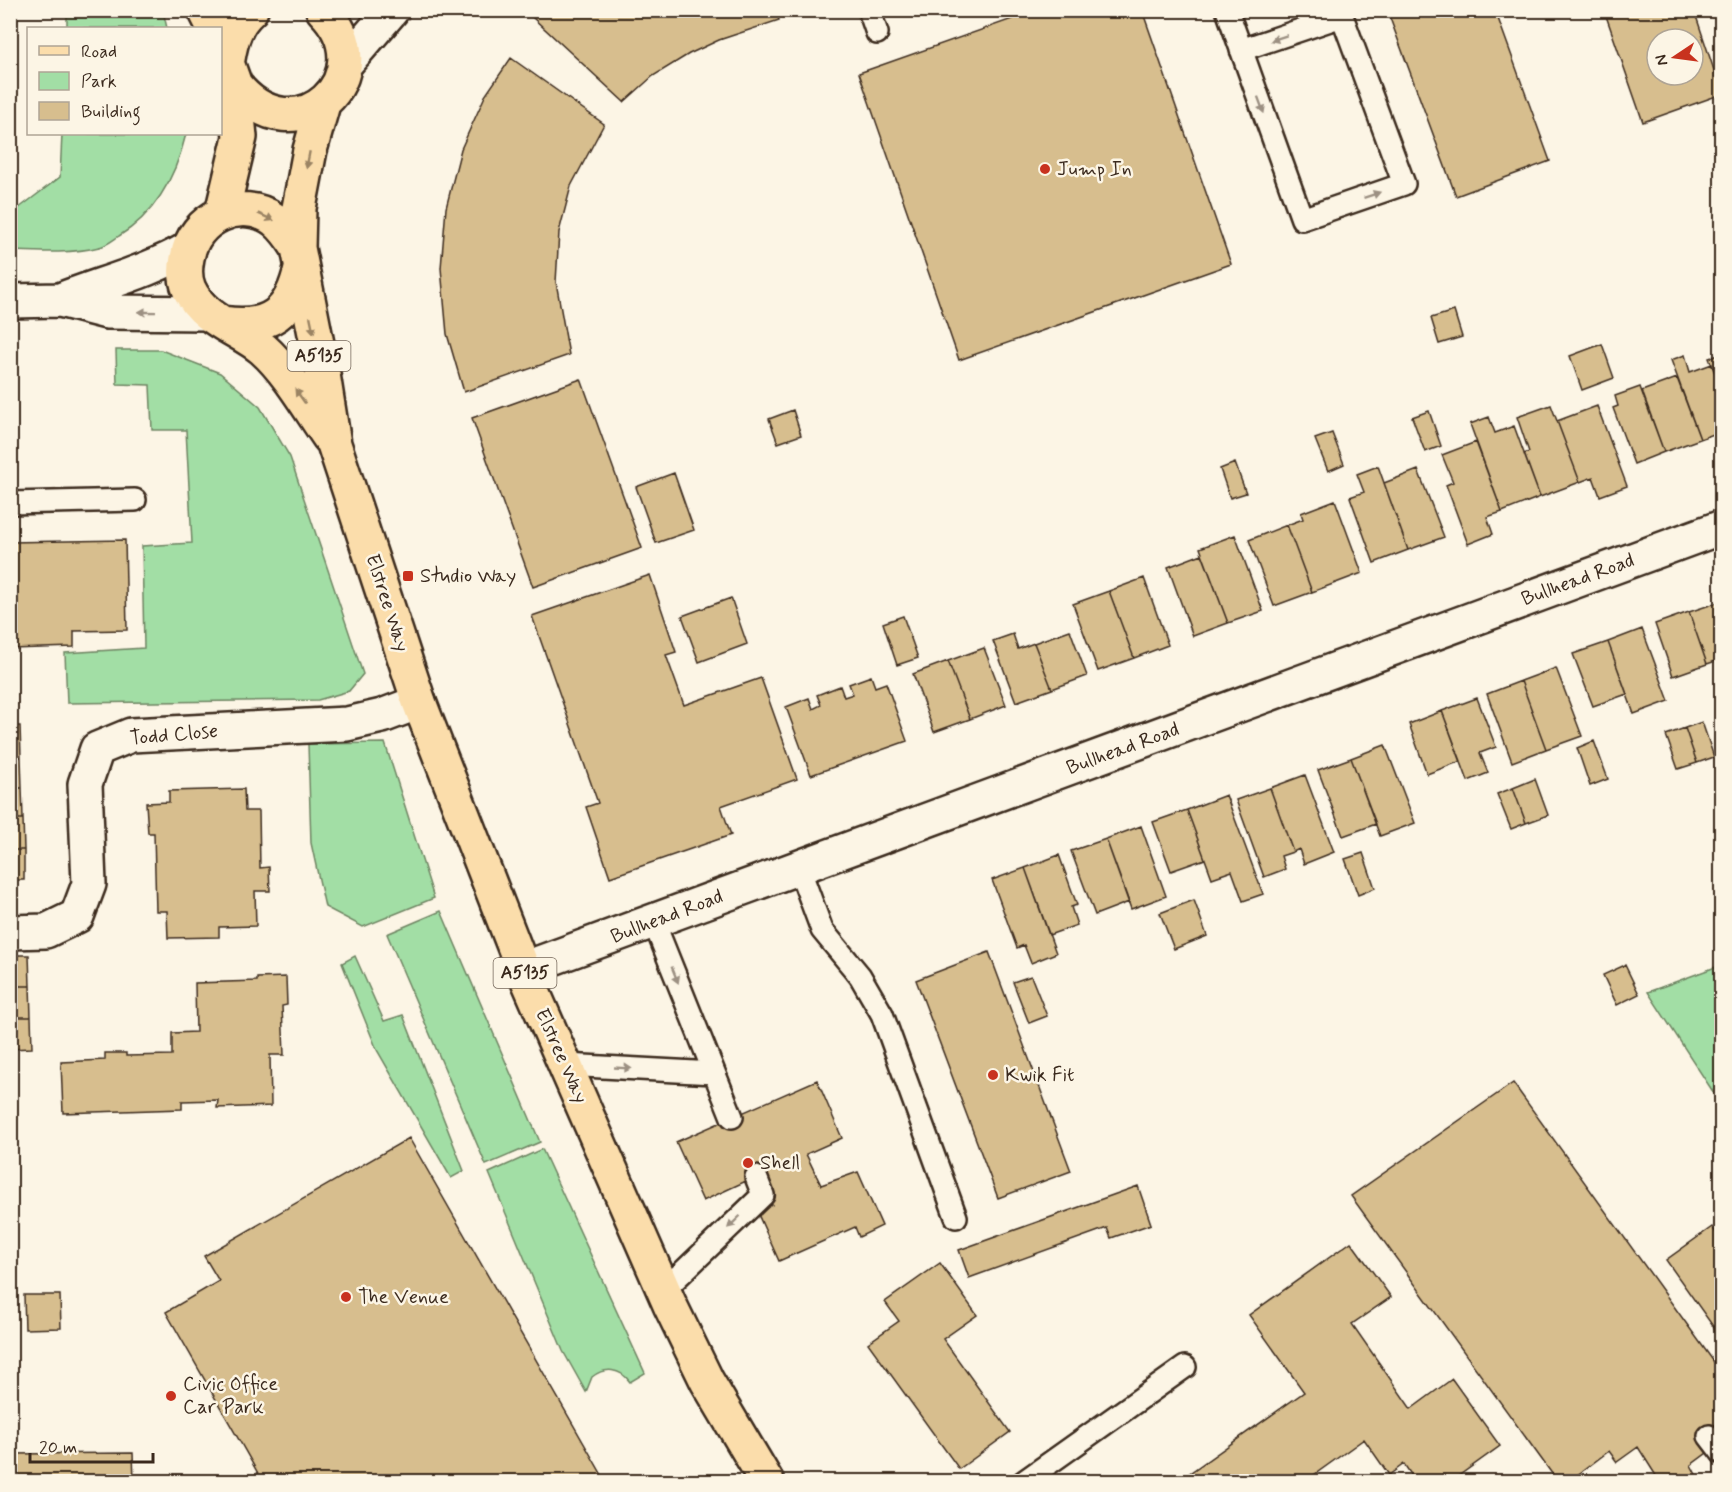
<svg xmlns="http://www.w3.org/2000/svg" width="1732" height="1492" font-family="Mynerve,sans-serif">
  <rect width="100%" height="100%" fill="#fcf5e5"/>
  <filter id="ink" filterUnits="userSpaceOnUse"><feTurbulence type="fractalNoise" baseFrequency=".0167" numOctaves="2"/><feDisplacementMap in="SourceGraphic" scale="12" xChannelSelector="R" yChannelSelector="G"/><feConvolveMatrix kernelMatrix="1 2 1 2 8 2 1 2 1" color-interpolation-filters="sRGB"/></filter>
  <g filter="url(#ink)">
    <path fill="#a2dea5" stroke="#6e8462" stroke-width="1.5" d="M 67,11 L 163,11 L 167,28 L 67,28 Z
      M 62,134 L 186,134 C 176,175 157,213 119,236 C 113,240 106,246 99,247 C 72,254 38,252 11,251 L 11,214 L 60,177 Z
      M 116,350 L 161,350 L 220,373 L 260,407 L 290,457 L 363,674 L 349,691 L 318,700 L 67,703 L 65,653 L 144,648 L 142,546 L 192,543 L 186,430 L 152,430 L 150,385 L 117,384 Z
      M 385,743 L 434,898 L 363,927 L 325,907 L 311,843 L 308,744 Z
      M 441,911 L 540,1142 L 486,1165 L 387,934 Z
      M 355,956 L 384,1021 L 403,1015 L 464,1171 L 451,1178 L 377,1050 L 342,963 Z
      M 1721,965 L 1722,965 L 1721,1104 L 1648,992 Z
      M 542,1149 L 645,1373 L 630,1382 C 620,1368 605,1367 592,1377 L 586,1392 L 563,1351 L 489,1173 Z"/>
    <path fill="#d7be8e" stroke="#3b2a1e" stroke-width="1.5" fill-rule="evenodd" d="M 540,10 L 776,10 L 779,20 L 719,40 L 689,54 L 653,76 L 624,102 L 532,17 Z
      M 1038,10 L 1142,10 L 1231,264 L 959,360 L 859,73 Z
      M 1387,10 L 1495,10 L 1550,161 L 1456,196 Z
      M 1604,10 L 1694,10 L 1722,94 L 1643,122 ZM 1657,39 L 1693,39 L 1693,75 L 1657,75 Z
      M 1710,10 L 1722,10 L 1722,41 Z
      M 511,58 L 604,124 L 571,186 L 559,232 L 556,282 L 569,355 L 464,392 L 447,334 L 441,268 L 446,208 L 461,149 L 485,96 Z
      M 1454,311 L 1462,337 L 1439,344 L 1431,318 Z
      M 1602,344 L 1614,378 L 1582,390 L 1570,356 Z
      M 1722,354 L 1722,391 L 1709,358 Z
      M 1685,355 L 1690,372 L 1712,364 L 1722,391 L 1722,431 L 1700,439 L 1671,360 Z
      M 1677,378 L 1700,439 L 1664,452 L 1642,391 Z
      M 581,379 L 642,548 L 533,587 L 472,418 Z
      M 1640,387 L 1664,452 L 1634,464 L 1613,408 L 1618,406 L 1615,396 Z
      M 1551,405 L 1580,482 L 1540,497 L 1524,454 L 1529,452 L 1517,417 Z
      M 1597,406 L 1627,486 L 1600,496 L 1593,477 L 1580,482 L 1557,421 Z
      M 793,410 L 801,435 L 778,443 L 769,419 Z
      M 1429,411 L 1441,446 L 1425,452 L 1412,417 Z
      M 1489,417 L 1495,433 L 1514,426 L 1540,497 L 1502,512 L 1470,424 Z
      M 1332,433 L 1344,464 L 1328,471 L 1315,439 Z
      M 1476,442 L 1502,512 L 1487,517 L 1493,534 L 1468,544 L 1446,485 L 1453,482 L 1442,455 Z
      M 1235,463 L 1246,493 L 1230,498 L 1220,469 Z
      M 1378,466 L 1408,550 L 1374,563 L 1350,497 L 1364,492 L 1357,474 Z
      M 1418,470 L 1444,537 L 1408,550 L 1384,483 Z
      M 674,473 L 694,530 L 656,543 L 636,487 Z
      M 1335,500 L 1362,573 L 1312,592 L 1287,525 L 1303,519 L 1301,513 Z
      M 1287,525 L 1312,592 L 1274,606 L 1249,540 Z
      M 1235,535 L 1263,611 L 1228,623 L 1200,548 Z
      M 125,540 L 127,630 L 74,631 L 74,647 L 10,649 L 10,542 Z
      M 1202,554 L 1228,623 L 1193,636 L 1168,567 Z
      M 650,575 L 676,652 L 666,655 L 684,705 L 761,678 L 797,779 L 721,806 L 731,835 L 610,877 L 586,807 L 598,803 L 532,616 Z
      M 1144,578 L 1168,645 L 1134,658 L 1109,591 Z
      M 1109,591 L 1134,658 L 1098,671 L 1073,604 Z
      M 731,598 L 747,644 L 699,662 L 682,616 Z
      M 1722,601 L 1722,659 L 1707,664 L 1689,612 Z
      M 1689,612 L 1707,664 L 1673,676 L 1655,624 Z
      M 903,616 L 918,658 L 897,665 L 883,623 Z
      M 1642,629 L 1669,701 L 1634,714 L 1608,642 Z
      M 1070,630 L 1087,676 L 1052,689 L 1034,643 Z
      M 1013,634 L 1018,649 L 1034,643 L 1052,689 L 1016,702 L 993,641 Z
      M 1608,642 L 1627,694 L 1593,706 L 1573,654 Z
      M 984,648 L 1006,705 L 970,719 L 948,661 Z
      M 948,661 L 970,719 L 934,732 L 913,674 Z
      M 1556,668 L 1582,736 L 1546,749 L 1521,681 Z
      M 871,676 L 875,687 L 886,683 L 907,741 L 811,775 L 786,707 L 809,698 L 813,709 L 821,705 L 817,695 L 840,686 L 844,697 L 853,694 L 849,684 Z
      M 1521,681 L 1546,749 L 1512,762 L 1487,694 Z
      M 1477,698 L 1496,747 L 1480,753 L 1488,773 L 1468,781 L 1442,711 Z
      M 1442,711 L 1461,761 L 1427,774 L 1409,724 Z
      M 1702,722 L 1714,757 L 1697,763 L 1685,728 Z
      M 10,726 L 20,726 L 21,757 L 10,757 Z
      M 1685,728 L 1697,763 L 1678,769 L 1666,735 Z
      M 1594,741 L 1608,779 L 1590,786 L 1577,748 Z
      M 1385,745 L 1415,823 L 1380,836 L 1351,758 Z
      M 10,757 L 21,757 L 22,788 L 10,788 Z
      M 1351,758 L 1376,824 L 1343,836 L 1318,770 Z
      M 1305,775 L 1334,852 L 1304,864 L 1299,849 L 1293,852 L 1270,788 Z
      M 1535,779 L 1548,815 L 1526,823 L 1513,788 Z
      M 10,788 L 22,788 L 23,819 L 10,819 Z
      M 1270,788 L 1293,852 L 1281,856 L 1285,869 L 1264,877 L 1236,800 Z
      M 1513,788 L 1526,823 L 1511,829 L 1497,794 Z
      M 244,789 L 245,811 L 259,811 L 260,868 L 269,867 L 270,891 L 255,891 L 256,926 L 219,927 L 219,937 L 168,938 L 167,911 L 156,911 L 154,833 L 148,833 L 146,803 L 169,802 L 169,791 Z
      M 1226,795 L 1263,894 L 1243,901 L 1232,871 L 1212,878 L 1187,810 Z
      M 1187,810 L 1205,859 L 1171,871 L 1153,822 Z
      M 10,819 L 23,819 L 24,850 L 10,850 Z
      M 1141,826 L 1166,896 L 1131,909 L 1106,839 Z
      M 1106,839 L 1129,902 L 1095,915 L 1071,851 Z
      M 10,850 L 24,850 L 24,880 L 10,880 Z
      M 1363,853 L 1375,888 L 1358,895 L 1345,859 Z
      M 1059,855 L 1077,905 L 1071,907 L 1077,925 L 1049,935 L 1025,868 Z
      M 1025,868 L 1056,953 L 1031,963 L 1024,945 L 1017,948 L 992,880 Z
      M 1194,900 L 1207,936 L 1174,949 L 1160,913 Z
      M 989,952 L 1071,1171 L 998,1198 L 916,980 Z
      M 10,955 L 29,955 L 30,986 L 10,986 Z
      M 1625,965 L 1639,994 L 1617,1005 L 1603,975 Z
      M 1031,976 L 1047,1016 L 1029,1023 L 1013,982 Z
      M 286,977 L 287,1005 L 282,1006 L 284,1055 L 270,1055 L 271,1106 L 217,1108 L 218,1100 L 182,1101 L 182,1109 L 63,1113 L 61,1062 L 105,1060 L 105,1053 L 126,1053 L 126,1056 L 172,1055 L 172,1033 L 196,1032 L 195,983 L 257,981 L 257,978 Z
      M 10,986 L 30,986 L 31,1017 L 10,1017 Z
      M 10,1017 L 31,1017 L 32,1048 L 10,1049 Z
      M 817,1080 L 842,1138 L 806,1154 L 821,1185 L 858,1172 L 882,1226 L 859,1237 L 855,1227 L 779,1261 L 757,1212 L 772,1205 L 759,1175 L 703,1201 L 676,1142 Z
      M 1513,1083 L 1722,1373 L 1722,1425 L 1699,1441 L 1707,1453 L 1691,1465 L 1700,1482 L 1674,1482 L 1671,1477 L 1660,1482 L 1638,1447 L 1617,1462 L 1609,1451 L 1568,1482 L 1558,1482 L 1351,1196 Z
      M 409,1138 L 606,1482 L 263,1482 L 166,1312 L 219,1281 L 204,1256 Z
      M 1138,1186 L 1151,1224 L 1111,1238 L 1107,1228 L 969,1278 L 959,1250 Z
      M 1712,1227 L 1722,1241 L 1722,1339 L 1666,1260 Z
      M 1351,1242 L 1391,1297 L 1352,1324 L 1411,1409 L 1452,1379 L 1500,1446 L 1450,1482 L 1416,1482 L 1404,1464 L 1389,1475 L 1364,1439 L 1304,1482 L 1177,1482 L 1304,1392 L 1249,1315 Z
      M 940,1263 L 977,1315 L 943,1339 L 1010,1432 L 959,1469 L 868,1343 L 899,1321 L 885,1302 Z
      M 24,1295 L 60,1295 L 61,1328 L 25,1329 Z
      M 133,1453 L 134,1482 L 10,1482 L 10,1454 Z"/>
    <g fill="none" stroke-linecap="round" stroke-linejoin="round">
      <g stroke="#3b2a1e" stroke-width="26">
        <path id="service" d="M 869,10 L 877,33
          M 1227,10 L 1302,219 L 1404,184 L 1342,16 L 1241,50
          M 10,503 L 135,500
          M 799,868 L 822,930 L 860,976 L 882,1014 L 956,1217
          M 653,920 L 732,1117
          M 565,1065 L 714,1073
          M 664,1290 L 763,1195 L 756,1177
          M 1709,1436 L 1722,1453
          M 1023,1482 L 1185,1367"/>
      </g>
      <g stroke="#3b2a1e" stroke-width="38">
        <path id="minor" d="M 10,932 L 46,931 L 77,916 L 89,884 L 85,784 L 97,749 L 131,735 L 347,724 L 382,716 L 419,702
          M 523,969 L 1722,527"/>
      </g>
      <g stroke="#3b2a1e" stroke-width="38">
        <path id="tertiary" d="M 346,63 L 392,10
          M 60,300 C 103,283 148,272 188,249
          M 10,301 L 60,300 L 107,312 L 206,313"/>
      </g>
      <g stroke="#3b2a1e" stroke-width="38">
        <path id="primary" d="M 205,10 L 214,28
          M 220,43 L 235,85 L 240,137 L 222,213
          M 228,59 C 231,40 236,23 251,10
          M 235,85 C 296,161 387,74 323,10
          M 323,104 L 310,150 L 299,208 L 298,248 L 323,374 L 334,444 L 419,702 L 523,969 L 670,1305 L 707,1381 L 767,1482
          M 298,248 C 291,237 285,228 275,220 C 241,195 193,218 187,258 C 185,268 185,280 189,289 C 203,320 239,329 263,349 C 288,371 310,410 329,437
          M 223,323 C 270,330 291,313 301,268"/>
      </g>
      <use href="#service" stroke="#fcf5e5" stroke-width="21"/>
      <use href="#minor" stroke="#fcf5e5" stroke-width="33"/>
      <use href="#tertiary" stroke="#fcf5e5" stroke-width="33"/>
      <use href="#primary" stroke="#fbddab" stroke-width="33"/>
    </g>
    <defs><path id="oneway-solid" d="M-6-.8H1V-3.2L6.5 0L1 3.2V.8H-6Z" transform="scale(1.5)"/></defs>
    <g fill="#9c9082">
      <use href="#oneway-solid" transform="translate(1279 38) rotate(161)"/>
      <use href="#oneway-solid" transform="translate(1261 105) rotate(70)"/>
      <use href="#oneway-solid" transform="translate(1372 195) rotate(-19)"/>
      <use href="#oneway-solid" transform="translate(147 312) rotate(-179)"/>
      <use href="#oneway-solid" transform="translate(675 975) rotate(68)"/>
      <use href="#oneway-solid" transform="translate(623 1068) rotate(3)"/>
      <use href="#oneway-solid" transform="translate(734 1222) rotate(136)"/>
    </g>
    <g fill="#9b8464">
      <use href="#oneway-solid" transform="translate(308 160) rotate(101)"/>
      <use href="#oneway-solid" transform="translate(266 217) rotate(24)"/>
      <use href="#oneway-solid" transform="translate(312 325) rotate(78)"/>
      <use href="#oneway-solid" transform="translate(300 396) rotate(-125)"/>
    </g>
  </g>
  <g fill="#c8321e" stroke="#fcf5e5" stroke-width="2">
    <circle cx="1045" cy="169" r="6"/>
    <rect x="402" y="570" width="12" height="12" rx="3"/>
    <circle cx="993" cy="1075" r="6"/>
    <circle cx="748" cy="1163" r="6"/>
    <circle cx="346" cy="1297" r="6"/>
    <circle cx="171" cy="1396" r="6"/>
  </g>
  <g text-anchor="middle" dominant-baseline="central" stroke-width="5" stroke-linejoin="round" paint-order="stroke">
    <g fill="#fcf5e5" stroke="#75675a" stroke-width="1.5">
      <rect x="287.5" y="341" width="63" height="30" rx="4.5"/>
      <rect x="493.5" y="958" width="63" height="30" rx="4.5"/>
    </g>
    <g font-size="18" font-weight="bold" fill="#3b2a1e">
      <text x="319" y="356">A5135</text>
      <text x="525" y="973">A5135</text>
    </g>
    <g font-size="20" fill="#3b2a1e" stroke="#fcf5e5" text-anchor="start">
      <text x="1057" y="169">Jump In</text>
      <text x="420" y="576">Studio Way</text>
      <text x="1005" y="1075">Kwik Fit</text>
      <text x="760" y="1163">Shell</text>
      <text x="358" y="1297">The Venue</text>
      <text x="183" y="1384">Civic Office<tspan x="183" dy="23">Car Park</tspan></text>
    </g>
    <g font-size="20" fill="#3b2a1e" stroke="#fcf5e5">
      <text transform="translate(1578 580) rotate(-20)">Bullhead Road</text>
      <text transform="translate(387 603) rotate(72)">Elstree Way</text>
      <text transform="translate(174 735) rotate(-5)">Todd Close</text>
      <text transform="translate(1123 749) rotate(-20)">Bullhead Road</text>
      <text transform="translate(667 917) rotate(-21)">Bullhead Road</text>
      <text transform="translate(561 1056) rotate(66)">Elstree Way</text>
    </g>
  </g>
  <rect width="1732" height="1492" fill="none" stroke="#fcf5e5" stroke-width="36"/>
  <rect x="18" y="18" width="1696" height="1456" fill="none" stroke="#3b2a1e" stroke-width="2" filter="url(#ink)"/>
  <rect x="27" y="27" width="195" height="108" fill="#fcf5e5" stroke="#afa495" stroke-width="1.5"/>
  <rect x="39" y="46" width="30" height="9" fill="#fbddab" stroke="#afa495" stroke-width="1.5"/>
  <text x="81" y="57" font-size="18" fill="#3b2a1e">Road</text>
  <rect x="39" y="72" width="30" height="18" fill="#a2dea5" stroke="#afa495" stroke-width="1.5"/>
  <text x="81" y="87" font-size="18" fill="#3b2a1e">Park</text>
  <rect x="39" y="102" width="30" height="18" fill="#d7be8e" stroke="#afa495" stroke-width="1.5"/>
  <text x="81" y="117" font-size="18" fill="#3b2a1e">Building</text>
  <g transform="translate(1675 57) rotate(257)"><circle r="28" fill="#fcf5e5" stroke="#afa495" stroke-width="1.5"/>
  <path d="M0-4.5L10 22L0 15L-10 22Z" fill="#c8321e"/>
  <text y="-9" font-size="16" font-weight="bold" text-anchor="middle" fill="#3b2a1e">N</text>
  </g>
  <path d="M30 1453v9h123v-9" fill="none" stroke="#3b2a1e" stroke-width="3"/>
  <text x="39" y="1453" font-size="18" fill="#3b2a1e" stroke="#fcf5e5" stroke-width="4.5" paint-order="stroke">20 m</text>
</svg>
